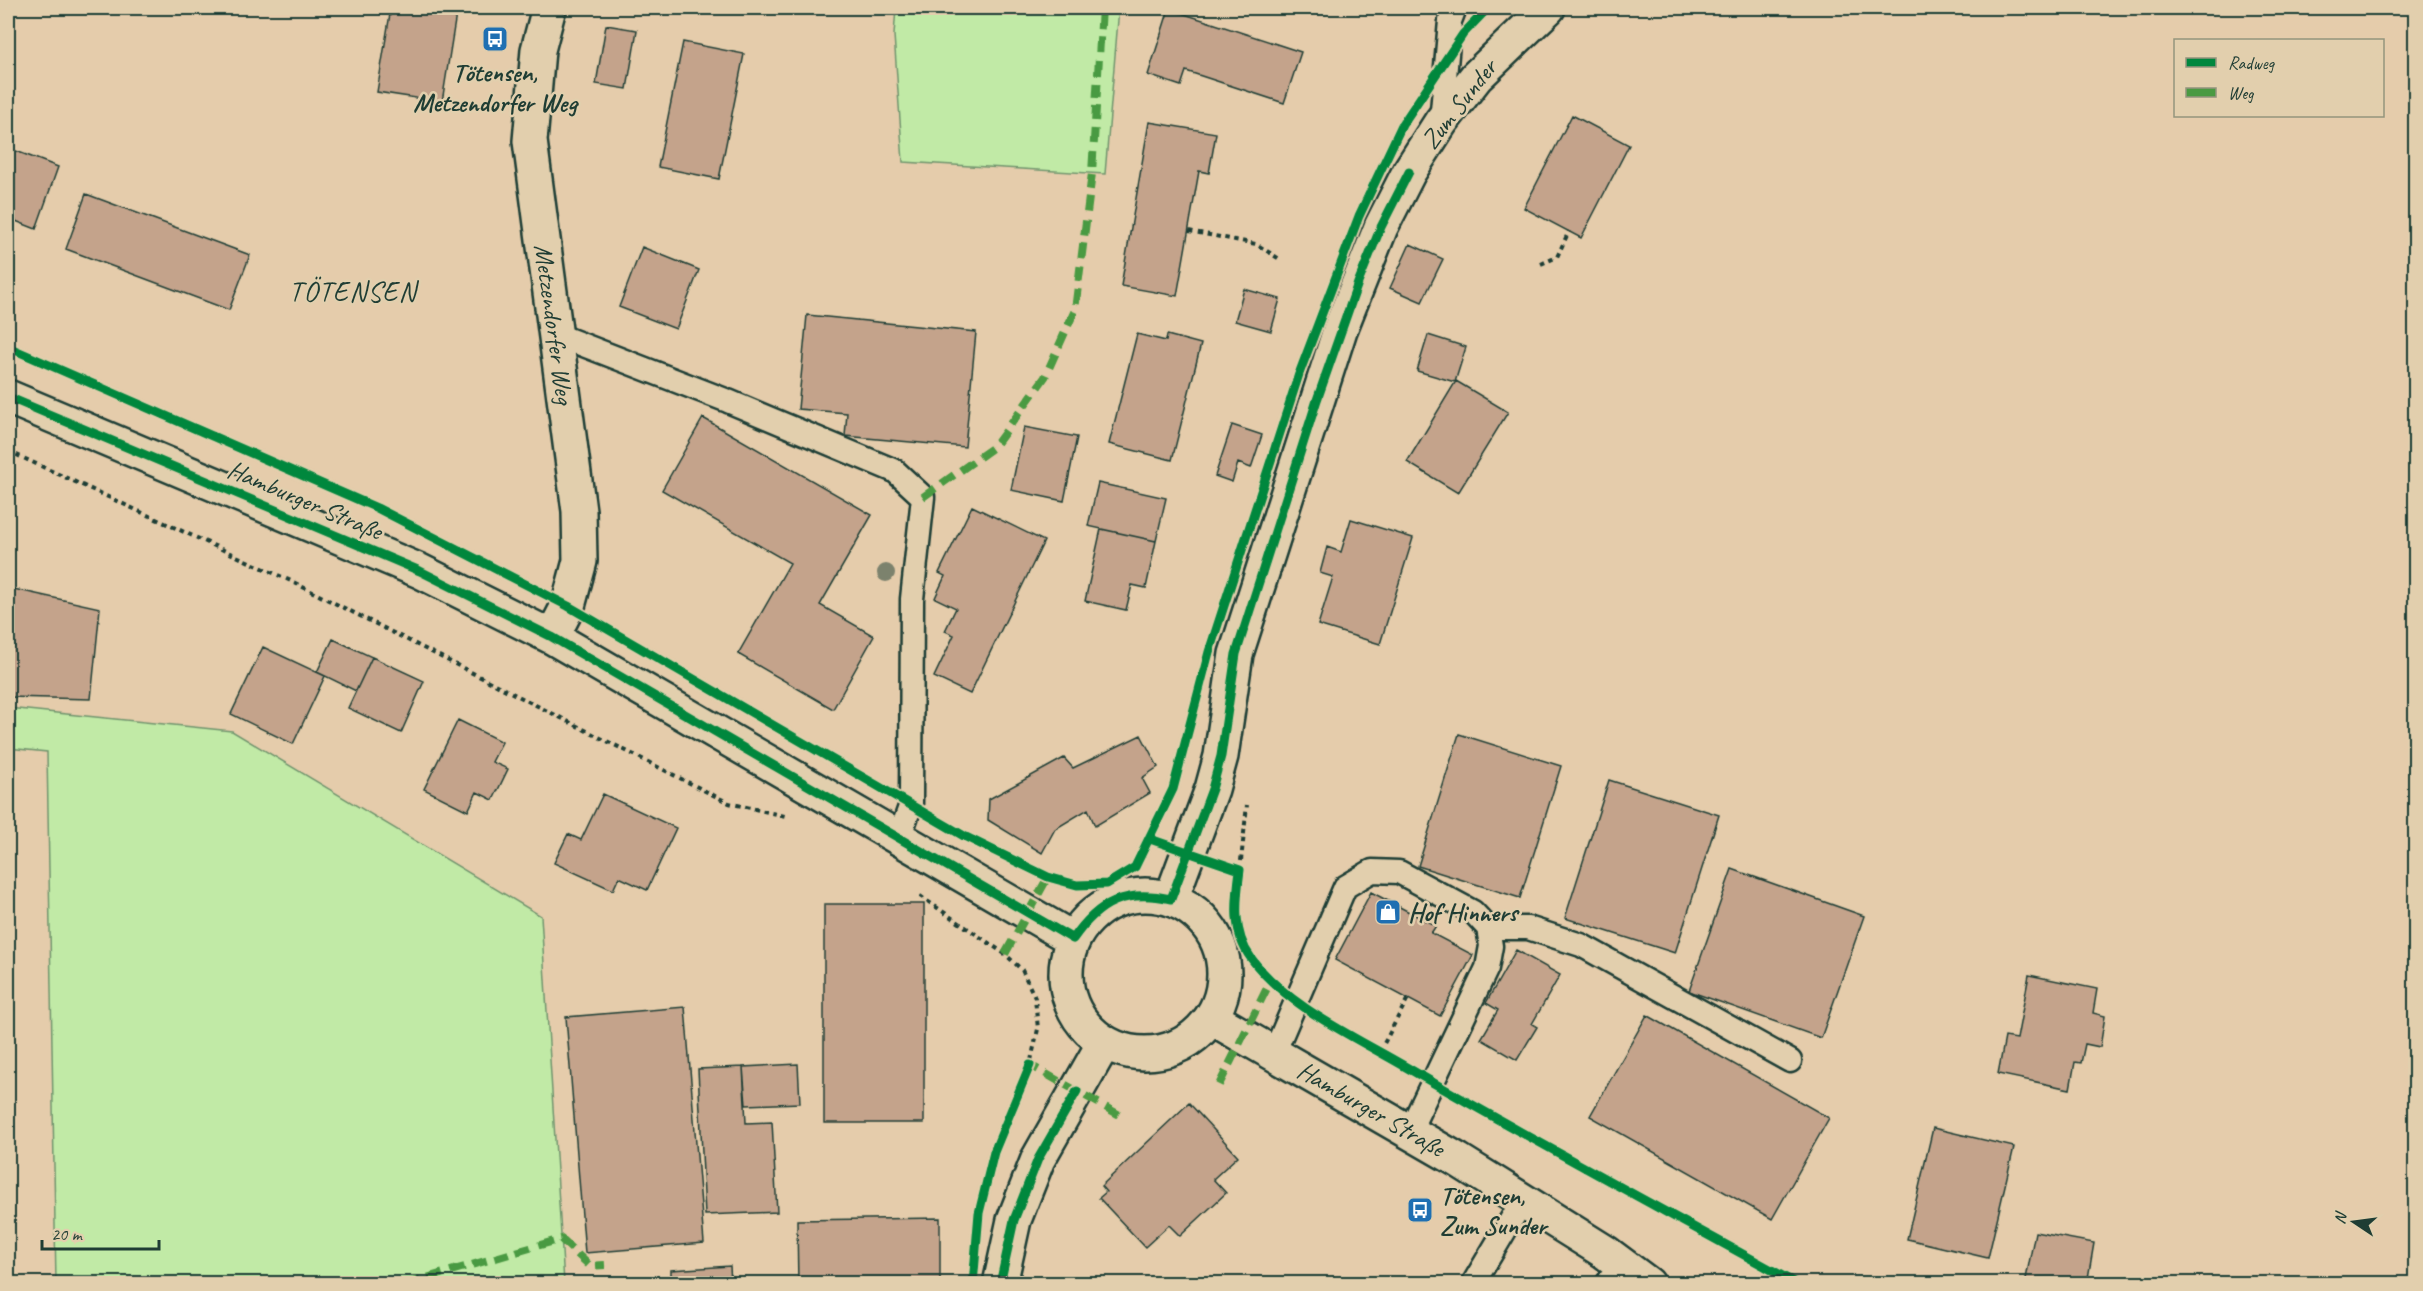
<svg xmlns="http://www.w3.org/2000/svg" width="2423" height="1291" font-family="Caveat,sans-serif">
  <rect width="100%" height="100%" fill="#e5ccab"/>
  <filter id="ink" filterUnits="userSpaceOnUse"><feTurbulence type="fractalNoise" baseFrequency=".0167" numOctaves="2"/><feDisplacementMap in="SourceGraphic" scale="12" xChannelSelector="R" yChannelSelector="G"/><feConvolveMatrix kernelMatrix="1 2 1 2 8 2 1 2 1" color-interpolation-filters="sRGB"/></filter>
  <g filter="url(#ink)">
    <path fill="#c1eaa6" stroke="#70946d" stroke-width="1.5" d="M 896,8 L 1119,8 L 1105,174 L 903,162 L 894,35 Z
      M 8,708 L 232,731 L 541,916 L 564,1283 L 56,1283 L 47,752 L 8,748 Z"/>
    <path fill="#c4a38b" stroke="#1f3d34" stroke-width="1.5" d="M 391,8 L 457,8 L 442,102 L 377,92 Z
      M 1169,9 L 1301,52 L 1284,103 L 1186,71 L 1181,86 L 1148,75 Z
      M 606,25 L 637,30 L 627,89 L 596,84 Z
      M 683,42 L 744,54 L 719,179 L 658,167 Z
      M 1572,115 L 1629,145 L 1581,238 L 1524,208 Z
      M 1149,122 L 1216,133 L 1209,173 L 1199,171 L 1177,296 L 1121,286 Z
      M 8,148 L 58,167 L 36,229 L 8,218 Z
      M 86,194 L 250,255 L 229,310 L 66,249 Z
      M 1410,244 L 1443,259 L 1422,302 L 1390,288 Z
      M 642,247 L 699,270 L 676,329 L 619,307 Z
      M 1244,289 L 1280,299 L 1271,331 L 1235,321 Z
      M 807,315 L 976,332 L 965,447 L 845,436 L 847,413 L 798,409 Z
      M 1137,334 L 1166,341 L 1167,335 L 1201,344 L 1172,460 L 1109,444 Z
      M 1428,335 L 1466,347 L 1455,382 L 1417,371 Z
      M 1456,381 L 1508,412 L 1458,493 L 1407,462 Z
      M 703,418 L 872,515 L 820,605 L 874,636 L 833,709 L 738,654 L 790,563 L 662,490 Z
      M 1232,425 L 1262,435 L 1251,468 L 1238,463 L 1232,482 L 1215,476 Z
      M 1024,427 L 1077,437 L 1064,501 L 1011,490 Z
      M 1098,483 L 1166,498 L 1156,541 L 1088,526 Z
      M 972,506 L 1044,541 L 970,694 L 934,677 L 954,635 L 945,631 L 956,608 L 935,598 L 945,576 L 939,573 Z
      M 1351,519 L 1413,538 L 1380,644 L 1318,625 L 1333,577 L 1320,573 L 1327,547 L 1341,552 Z
      M 1101,529 L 1156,541 L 1146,588 L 1132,585 L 1126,610 L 1085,601 Z
      M 9,588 L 100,608 L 91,699 L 8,697 Z
      M 333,639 L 372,657 L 356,691 L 317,672 Z
      M 263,647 L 325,676 L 293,744 L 231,714 Z
      M 372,657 L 424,681 L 401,733 L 348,708 Z
      M 458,720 L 502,742 L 492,762 L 508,769 L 493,800 L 477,792 L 468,811 L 424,789 Z
      M 1459,734 L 1561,766 L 1520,898 L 1418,866 Z
      M 1141,735 L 1158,767 L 1142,778 L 1150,793 L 1095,826 L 1088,809 L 1055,829 L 1042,853 L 988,820 L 989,799 L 1064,758 L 1073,768 Z
      M 1609,780 L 1719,815 L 1675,953 L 1565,918 Z
      M 603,794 L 676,828 L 647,890 L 619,877 L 613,890 L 554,863 L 568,834 L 581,840 Z
      M 1732,869 L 1864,916 L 1821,1038 L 1689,991 Z
      M 1371,892 L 1436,926 L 1431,933 L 1473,955 L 1440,1016 L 1335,960 Z
      M 824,904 L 924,904 L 924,1123 L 824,1123 Z
      M 1516,950 L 1560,975 L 1532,1024 L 1537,1027 L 1517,1060 L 1481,1039 L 1498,1010 L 1486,1003 Z
      M 2029,975 L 2097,989 L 2093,1013 L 2105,1016 L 2100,1047 L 2085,1044 L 2081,1063 L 2075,1062 L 2070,1089 L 1998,1074 L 2005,1037 L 2017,1039 Z
      M 685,1007 L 704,1243 L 585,1253 L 566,1017 Z
      M 1647,1015 L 1829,1118 L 1772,1219 L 1590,1116 Z
      M 798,1064 L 800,1103 L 746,1105 L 743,1067 Z
      M 743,1067 L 746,1123 L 772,1122 L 777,1212 L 705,1215 L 698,1069 Z
      M 1189,1103 L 1238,1156 L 1213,1179 L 1226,1193 L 1180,1236 L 1169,1225 L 1145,1247 L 1099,1198 L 1106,1192 L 1101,1186 Z
      M 1933,1128 L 2014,1147 L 1988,1258 L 1907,1239 Z
      M 940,1218 L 940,1284 L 798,1284 L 797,1220 Z
      M 2035,1232 L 2094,1243 L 2087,1284 L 2025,1284 Z
      M 730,1266 L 731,1284 L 671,1284 L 671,1270 Z"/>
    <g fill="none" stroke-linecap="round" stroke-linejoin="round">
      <g stroke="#1f3d34" stroke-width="27">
        <path id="lane" d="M 1441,122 L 1450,21 L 1455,8
          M 555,334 L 728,401 L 895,471 L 923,497 L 912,599 L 911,804 L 899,838
          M 1488,928 L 1528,928 L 1581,945 L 1790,1061
          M 1274,1053 L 1345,887 L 1372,871 L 1399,872 L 1473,912 L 1488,928 L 1491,946 L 1487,968 L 1409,1132
          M 1473,1284 L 1523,1200
          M 1607,1284 L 1621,1263"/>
      </g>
      <g stroke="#1f3d34" stroke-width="38">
        <path id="secondary" d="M 549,8 L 538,50 L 530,141 L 579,511 L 580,561 L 568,606 L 552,637
          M 8,397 L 420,571 L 552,637 L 1073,939
          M1066 974a79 79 0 1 1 158 0a79 79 0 1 1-158 0Z
          M 1171,899 L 1212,789 L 1221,756 L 1236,654 L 1340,330 L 1381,227 L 1409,172 L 1441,122 L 1476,77 L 1548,8
          M 1212,1018 L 1458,1160 L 1605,1252 L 1648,1284
          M 1000,1284 L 1014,1220 L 1038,1159 L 1104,1043"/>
      </g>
      <path stroke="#1f3d34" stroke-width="4" stroke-dasharray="4.5 4.5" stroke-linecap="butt" d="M 1189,231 L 1256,244 L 1281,260
        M 1541,264 L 1557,257 L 1569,231
        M 8,451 L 293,582 L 729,803 L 785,816
        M 1240,870 L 1247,805
        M 920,896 L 1005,954 L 1022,970 L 1035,998 L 1038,1029 L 1030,1065
        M 1380,1051 L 1408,998"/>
      <use href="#lane" stroke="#e2cfad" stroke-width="22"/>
      <use href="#secondary" stroke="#e2cfad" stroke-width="33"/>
      <path stroke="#4a9a42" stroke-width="8" stroke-dasharray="15 8" stroke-linecap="butt" d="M 923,497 L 995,446 L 1045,377 L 1075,310 L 1092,173 L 1102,8
        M 1005,954 L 1048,877
        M 1028,1070 L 1030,1065 L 1125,1118
        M 1219,1085 L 1270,982
        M 406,1284 L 561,1239 L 590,1266 L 605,1265"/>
      <g stroke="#e2cfad" stroke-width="13">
        <path id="cycleway" d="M 8,347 L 377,508 L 568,606 L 964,836 L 1048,877 L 1077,885 L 1107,884 L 1135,867 L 1173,789 L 1209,652 L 1299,374 L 1359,216 L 1402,125 L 1463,34 L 1488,8
          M 8,397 L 420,571 L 552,637 L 1073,939 C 1099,901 1126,889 1171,899 L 1212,789 L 1221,756 L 1236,654 L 1317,400 L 1358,283 L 1381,227 L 1409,172
          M 1150,839 L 1240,870 C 1236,900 1232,933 1251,958 C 1286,1006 1355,1037 1406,1067 C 1535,1142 1667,1212 1797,1284
          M 973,1284 L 979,1213 L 994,1152 L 1030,1065
          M 1000,1284 L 1014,1220 L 1038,1159 L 1077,1091"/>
      </g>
      <use href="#cycleway" stroke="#00873e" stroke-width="9"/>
    </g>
    <circle fill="#7c826d" cx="886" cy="573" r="9"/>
  </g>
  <defs>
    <g id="bus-square" transform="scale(1.35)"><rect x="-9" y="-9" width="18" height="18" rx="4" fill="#1f6fb2" stroke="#e2cfad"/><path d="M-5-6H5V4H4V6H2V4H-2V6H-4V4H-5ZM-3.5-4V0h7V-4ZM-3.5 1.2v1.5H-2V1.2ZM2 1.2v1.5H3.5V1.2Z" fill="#fff"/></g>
    <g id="shop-square" transform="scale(1.35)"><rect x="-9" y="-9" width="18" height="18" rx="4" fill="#1f6fb2" stroke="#e2cfad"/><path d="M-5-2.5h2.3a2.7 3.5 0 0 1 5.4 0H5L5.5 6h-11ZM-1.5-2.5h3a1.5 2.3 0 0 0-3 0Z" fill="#fff"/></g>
  </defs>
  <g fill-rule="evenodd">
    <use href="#bus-square" x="495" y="39"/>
    <use href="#shop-square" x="1388" y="912"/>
    <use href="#bus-square" x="1420" y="1210"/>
  </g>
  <g text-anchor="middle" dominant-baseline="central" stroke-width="5" stroke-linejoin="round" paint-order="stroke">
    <g font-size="26" font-weight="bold" fill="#1f3d34" stroke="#e2cfad" text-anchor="start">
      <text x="495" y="72" text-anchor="middle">Tötensen,<tspan x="495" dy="30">Metzendorfer Weg</tspan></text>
      <text x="1408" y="912">Hof Hinners</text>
      <text x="1440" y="1195">Tötensen,<tspan x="1440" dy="30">Zum Sunder</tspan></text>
    </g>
    <g font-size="26" fill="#1f3d34" stroke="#e2cfad">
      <text transform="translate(1459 104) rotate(-52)">Zum Sunder</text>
      <text transform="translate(554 324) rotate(82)">Metzendorfer Weg</text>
      <text transform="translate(305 500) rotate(23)">Hamburger Straße</text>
      <text transform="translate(1371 1109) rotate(30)">Hamburger Straße</text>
    </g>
    <g font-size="28" letter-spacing="1.5" fill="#1f3d34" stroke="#e2cfad">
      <text x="353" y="291">TÖTENSEN</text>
    </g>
  </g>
  <rect width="2423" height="1291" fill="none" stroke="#e2cfad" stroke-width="30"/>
  <rect x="15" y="15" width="2393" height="1261" fill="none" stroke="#1f3d34" stroke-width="2" filter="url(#ink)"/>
  <rect x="2174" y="39" width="210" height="78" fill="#e2cfad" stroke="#94957d" stroke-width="1.5"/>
  <rect x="2186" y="58" width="30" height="9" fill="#00873e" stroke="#94957d" stroke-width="1.5"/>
  <text x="2228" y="69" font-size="18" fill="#1f3d34">Radweg</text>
  <rect x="2186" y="88" width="30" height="9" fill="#4a9a42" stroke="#94957d" stroke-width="1.5"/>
  <text x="2228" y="99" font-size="18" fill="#1f3d34">Weg</text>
  <g transform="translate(2354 1222) rotate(283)" stroke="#e2cfad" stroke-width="4.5" paint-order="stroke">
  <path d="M0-4.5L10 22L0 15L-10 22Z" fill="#1f3d34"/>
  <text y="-9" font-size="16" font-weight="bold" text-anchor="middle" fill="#1f3d34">N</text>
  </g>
  <path d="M42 1240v9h117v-9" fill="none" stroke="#1f3d34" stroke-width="3"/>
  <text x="51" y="1240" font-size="18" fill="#1f3d34" stroke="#e2cfad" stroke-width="4.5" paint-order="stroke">20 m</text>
</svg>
